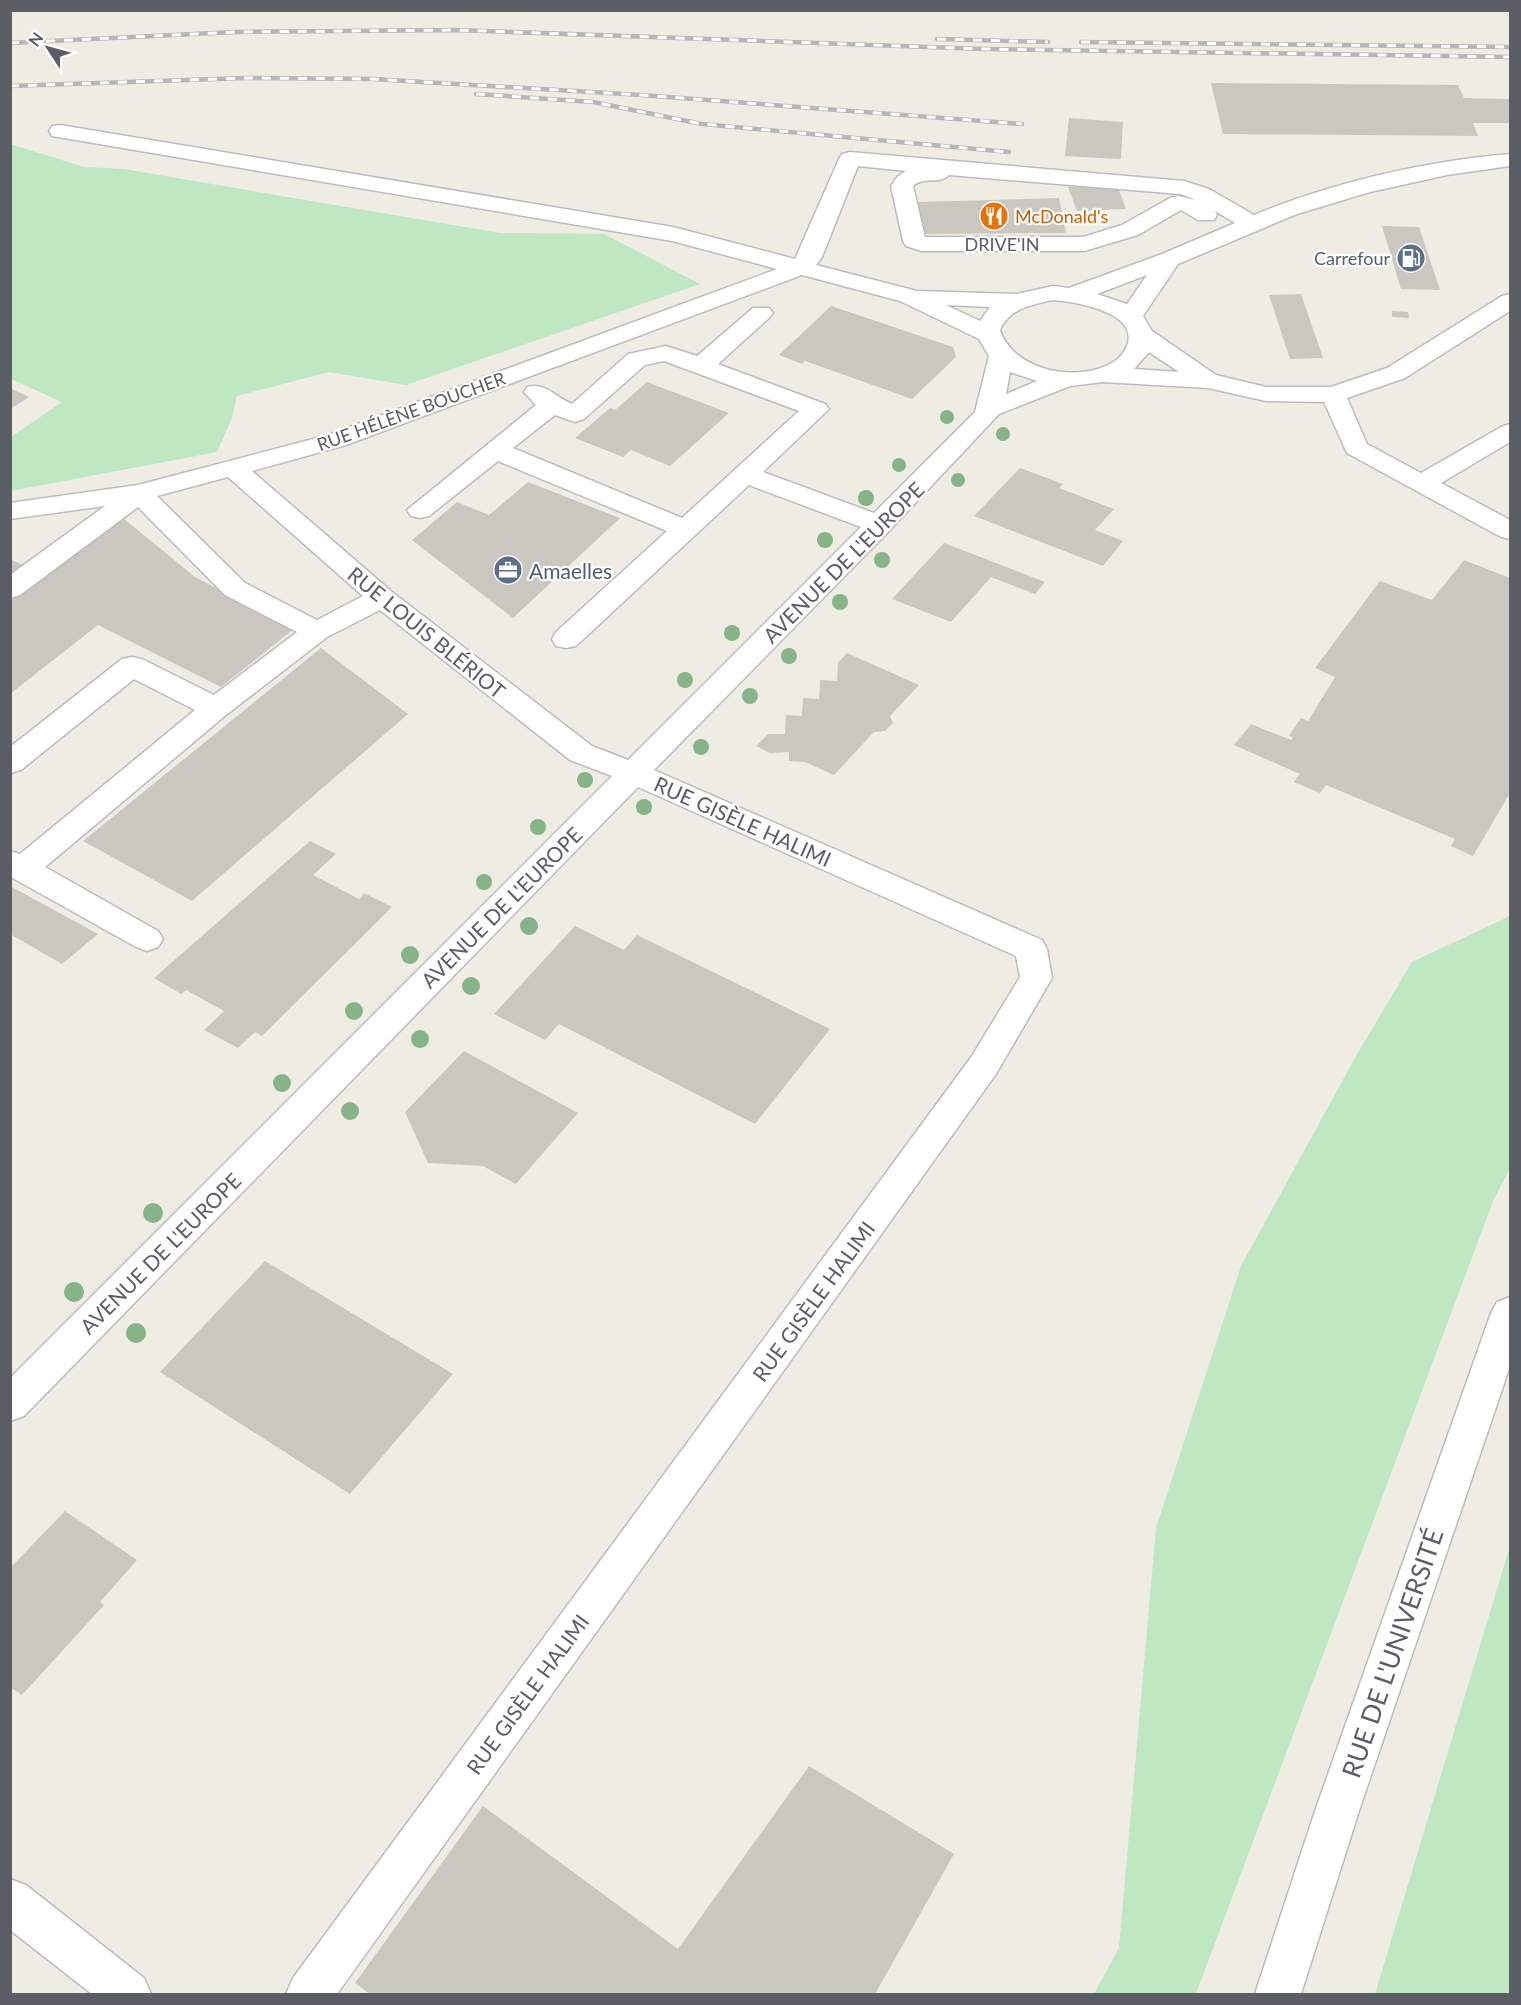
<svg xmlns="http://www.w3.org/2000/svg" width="1521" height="2005" font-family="Lato,sans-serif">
  <rect width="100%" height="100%" fill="#efede3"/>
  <path fill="#bee7c2" d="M 10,144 L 84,167 L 124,169 L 500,233 L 604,234 L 700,284 L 406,385 L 329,372 L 237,396 L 232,418 L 217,452 L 11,491 L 11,437 L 62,402 L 11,379 Z
    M 1510,916 L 1510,1168 L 1494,1199 L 1196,1994 L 1094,1994 L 1119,1948 L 1156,1528 L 1241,1266 L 1356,1056 L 1412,962 Z
    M 1510,1546 L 1510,1994 L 1375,1994 Z"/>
  <path fill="#c9c7c0" d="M 1211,83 L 1458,85 L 1464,98 L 1510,99 L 1510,123 L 1473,123 L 1478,136 L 1223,134 Z
    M 1069,118 L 1123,122 L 1121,159 L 1065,156 Z
    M 1117,185 L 1126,209 L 1077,211 L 1068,187 Z
    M 1059,198 L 1066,233 L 922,234 L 917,202 Z
    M 1382,226 L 1419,227 L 1440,290 L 1401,289 Z
    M 1301,294 L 1323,358 L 1290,359 L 1269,295 Z
    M 831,306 L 953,347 L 956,357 L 912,399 L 805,361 L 802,364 L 779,355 Z
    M 1392,311 L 1408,312 L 1409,318 L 1392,317 Z
    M 647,382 L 729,413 L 670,466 L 631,450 L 623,457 L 575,438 L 610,408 L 615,410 Z
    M 10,388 L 29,397 L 10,409 Z
    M 1020,468 L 1063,484 L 1059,488 L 1114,509 L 1095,530 L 1123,541 L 1103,566 L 974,516 Z
    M 528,482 L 620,518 L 513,618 L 412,540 L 457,502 L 489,515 Z
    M 123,518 L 195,577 L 294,629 L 221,687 L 98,625 L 10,694 L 10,601 Z
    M 944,543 L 1045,582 L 1035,594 L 991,577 L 951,622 L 892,599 Z
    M 10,559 L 25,566 L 10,577 Z
    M 1464,560 L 1510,578 L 1510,793 L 1473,856 L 1451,846 L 1455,839 L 1326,785 L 1320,793 L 1294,782 L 1300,774 L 1234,745 L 1251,724 L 1291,740 L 1293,737 L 1289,736 L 1301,718 L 1308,721 L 1335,677 L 1315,668 L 1380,581 L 1432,600 Z
    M 321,648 L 408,714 L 192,901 L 83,841 Z
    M 847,653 L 919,685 L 890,716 L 893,723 L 885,731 L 874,732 L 834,775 L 805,762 L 789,761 L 789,752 L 770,753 L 756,746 L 768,734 L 785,734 L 786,715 L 802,716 L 803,698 L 819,699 L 820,680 L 837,681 L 838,663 Z
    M 310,841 L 336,854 L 313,875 L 359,899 L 364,893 L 392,907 L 262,1036 L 255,1032 L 238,1048 L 204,1030 L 224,1011 L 186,990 L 181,994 L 154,978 Z
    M 10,886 L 98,934 L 62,964 L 10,934 Z
    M 575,926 L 624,950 L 637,935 L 830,1029 L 755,1124 L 559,1024 L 545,1040 L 494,1014 Z
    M 464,1051 L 578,1113 L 516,1184 L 483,1166 L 428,1163 L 405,1112 Z
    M 265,1261 L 453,1374 L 350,1494 L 160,1372 Z
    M 65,1511 L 137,1560 L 100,1602 L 104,1605 L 22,1695 L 10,1687 L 10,1568 Z
    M 809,1766 L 954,1854 L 875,1994 L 370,1994 L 355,1983 L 483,1806 L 678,1949 Z"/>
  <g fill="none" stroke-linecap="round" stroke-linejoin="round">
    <g stroke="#bbbcc2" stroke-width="3">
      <path id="minor" d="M 60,125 L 673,227 L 795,259 L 839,159 L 842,154 L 850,152 L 1184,181 L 1209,189 L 1254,215 C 1334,182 1425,161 1510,154 L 1510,166 L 1447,175 L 1370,192 L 1297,214 L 1178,264 L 1143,316 L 1152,331 L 1216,375 L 1266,387 L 1331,387 L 1387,368 L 1502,296 L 1510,294 L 1510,311 L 1405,378 L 1347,398 L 1367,444 L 1421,473 L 1501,427 L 1510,424 L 1510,442 L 1441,483 L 1510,520 L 1510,539 L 1501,537 L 1347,453 L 1324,402 L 1266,401 L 1208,388 L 1103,382 L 1070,386 L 999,414 L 889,531 L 654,770 L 1042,940 L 1047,949 L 1052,978 L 996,1074 L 337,1994 L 286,1994 L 293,1978 L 972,1056 L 1020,977 L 1016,956 L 638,787 L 24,1416 L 10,1421 L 10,1378 L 612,776 L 570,760 L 380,610 L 327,637 L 226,715 L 45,867 L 158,931 L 163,939 L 158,947 L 147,951 L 136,947 L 11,877 L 10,851 L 20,854 L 195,710 L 134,679 L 21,770 L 10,773 L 10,747 L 122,659 L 132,657 L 142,659 L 214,695 L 297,632 L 225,595 L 138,507 L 20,595 L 10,598 L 10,575 L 105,506 L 10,519 L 10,503 L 138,485 L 328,435 L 777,269 L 672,241 L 52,136 L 49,131 L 52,126 ZM 858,166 L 906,171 L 897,177 L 891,186 L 903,241 L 906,246 L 921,251 L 1084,251 L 1138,235 L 1181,210 L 1198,220 L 1214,220 L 1217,215 L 1215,211 L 1235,223 L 1162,254 L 1069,288 L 1053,286 L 1017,294 L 917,291 L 816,265 L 822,257 ZM 949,175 L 1181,194 L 1196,200 L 1178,196 L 1170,198 L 1122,225 L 1083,237 L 925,237 L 913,186 C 924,176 939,185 949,175 ZM 802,275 L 900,301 L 979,339 L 989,356 L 975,412 L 874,513 L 763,472 L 829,409 L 825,404 L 718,364 L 769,318 L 773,313 L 769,308 L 753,308 L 697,356 L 666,346 L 628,354 L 572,404 C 555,397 546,382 527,387 L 524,392 L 536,405 L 407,510 L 411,516 L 420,518 L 429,516 L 498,461 L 667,531 L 556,632 L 552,639 L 556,646 L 566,648 L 576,646 L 749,485 L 861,527 L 628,760 L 592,746 L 392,592 L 252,471 L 346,445 ZM 1147,275 L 1127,304 L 1097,294 ZM 1053,300 C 1075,302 1136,311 1128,343 C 1125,351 1122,356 1115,361 C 1080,384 1014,372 1000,330 C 1010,308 1031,305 1053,300 ZM 946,305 L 990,307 L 980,321 ZM 1149,352 L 1179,372 L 1134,369 ZM 664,361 L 799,411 L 682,518 L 513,448 L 555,415 L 575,422 L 584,419 L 645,365 ZM 1010,372 L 1037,381 L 1006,394 ZM 228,477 L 363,596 L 317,620 L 245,583 L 157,496 Z
        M 1510,1297 L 1510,1366 L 1359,1811 L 1301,1994 L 1255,1994 L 1315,1811 L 1491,1313 L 1497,1302 Z
        M 10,1879 L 26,1885 L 144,1978 L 151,1994 L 92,1994 L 10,1930 Z"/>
    </g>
    <use href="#minor" fill="#fff" fill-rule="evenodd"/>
    <g stroke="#b6b7b7" stroke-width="4.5">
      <path id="rail" d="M 937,39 L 1048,42
        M 1081,42 L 1510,47
        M 10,43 L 235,32 L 456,30 L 983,49 L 1510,57
        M 10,86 L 246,78 L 373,79 L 641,95 L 1022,124
        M 476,94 L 593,102 L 702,124 L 1009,152"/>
    </g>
    <use href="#rail" stroke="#fff" stroke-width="3" stroke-dasharray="9" stroke-linecap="butt"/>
  </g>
  <g fill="#86b488">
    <circle cx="947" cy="417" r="7"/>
    <circle cx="1003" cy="434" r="7"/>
    <circle cx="899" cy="465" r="7"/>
    <circle cx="958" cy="480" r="7"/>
    <circle cx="866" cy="498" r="8"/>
    <circle cx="825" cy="540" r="8"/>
    <circle cx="882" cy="560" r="8"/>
    <circle cx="840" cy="602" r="8"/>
    <circle cx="732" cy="633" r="8"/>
    <circle cx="789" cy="656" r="8"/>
    <circle cx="685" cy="680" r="8"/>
    <circle cx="750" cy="696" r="8"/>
    <circle cx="701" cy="747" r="8"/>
    <circle cx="585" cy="780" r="8"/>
    <circle cx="644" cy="807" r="8"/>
    <circle cx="538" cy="827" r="8"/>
    <circle cx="484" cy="882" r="8"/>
    <circle cx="529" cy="926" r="9"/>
    <circle cx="410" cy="955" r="9"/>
    <circle cx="471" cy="986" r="9"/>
    <circle cx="354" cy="1011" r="9"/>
    <circle cx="420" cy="1039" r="9"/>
    <circle cx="282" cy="1083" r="9"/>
    <circle cx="350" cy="1111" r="9"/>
    <circle cx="153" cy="1213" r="10"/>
    <circle cx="74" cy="1292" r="10"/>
    <circle cx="136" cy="1333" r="10"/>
  </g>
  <defs>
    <g id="restaurant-disc" transform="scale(1.5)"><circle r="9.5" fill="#e8710a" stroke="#fff"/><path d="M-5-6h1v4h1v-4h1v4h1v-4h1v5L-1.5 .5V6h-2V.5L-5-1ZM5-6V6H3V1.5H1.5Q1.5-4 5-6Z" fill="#fff"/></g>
    <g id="fuel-disc" transform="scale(1.5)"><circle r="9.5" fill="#5c6f8a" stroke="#fff"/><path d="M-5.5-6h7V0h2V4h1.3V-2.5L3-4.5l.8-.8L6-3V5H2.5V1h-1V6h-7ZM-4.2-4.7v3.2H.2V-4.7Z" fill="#fff"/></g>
    <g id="office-disc" transform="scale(1.5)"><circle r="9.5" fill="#5c6f8a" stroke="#fff"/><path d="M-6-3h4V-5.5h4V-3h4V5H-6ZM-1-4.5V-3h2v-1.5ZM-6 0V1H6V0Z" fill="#fff"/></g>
  </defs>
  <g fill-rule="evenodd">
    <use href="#restaurant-disc" x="994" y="216"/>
    <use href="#fuel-disc" x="1411" y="258"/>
    <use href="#office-disc" x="508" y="570"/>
  </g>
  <g text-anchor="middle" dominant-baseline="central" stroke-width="4.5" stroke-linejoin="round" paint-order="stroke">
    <g font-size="18" fill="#c56008" stroke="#fff" text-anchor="start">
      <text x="1015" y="216">McDonald's</text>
    </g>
    <g font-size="18" fill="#5b5e64" stroke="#fff">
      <text x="1002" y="244">DRIVE'IN</text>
      <text transform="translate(411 411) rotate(-20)">RUE HÉLÈNE BOUCHER</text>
    </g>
    <g font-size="18" fill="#4e5e75" stroke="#fff" text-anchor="end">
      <text x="1390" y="258">Carrefour</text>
    </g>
    <g font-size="21" fill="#5b5e64" stroke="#fff">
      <text transform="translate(843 562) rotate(-45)">AVENUE DE L'EUROPE</text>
      <text transform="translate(427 632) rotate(39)">RUE LOUIS BLÉRIOT</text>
      <text transform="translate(743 821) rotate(24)">RUE GISÈLE HALIMI</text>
      <text transform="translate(501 907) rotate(-45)">AVENUE DE L'EUROPE</text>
      <text transform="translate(160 1253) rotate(-45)">AVENUE DE L'EUROPE</text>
      <text transform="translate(813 1301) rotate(-54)">RUE GISÈLE HALIMI</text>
      <text transform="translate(527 1694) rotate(-54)">RUE GISÈLE HALIMI</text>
    </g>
    <g font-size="21" fill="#4e5e75" stroke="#fff" text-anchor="start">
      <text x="529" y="570">Amaelles</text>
    </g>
    <g font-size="26" fill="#5b5e64" stroke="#fff">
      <text transform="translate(1392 1653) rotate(-71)">RUE DE L'UNIVERSITÉ</text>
    </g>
  </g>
  <rect width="1521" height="2005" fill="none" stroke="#5b5e64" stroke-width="24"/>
  <g transform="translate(48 48) rotate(306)" stroke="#ffffff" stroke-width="4.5" paint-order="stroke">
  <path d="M0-4.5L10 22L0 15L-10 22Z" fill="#5b5e64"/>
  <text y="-9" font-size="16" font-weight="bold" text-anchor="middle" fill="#5b5e64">N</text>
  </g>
</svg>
